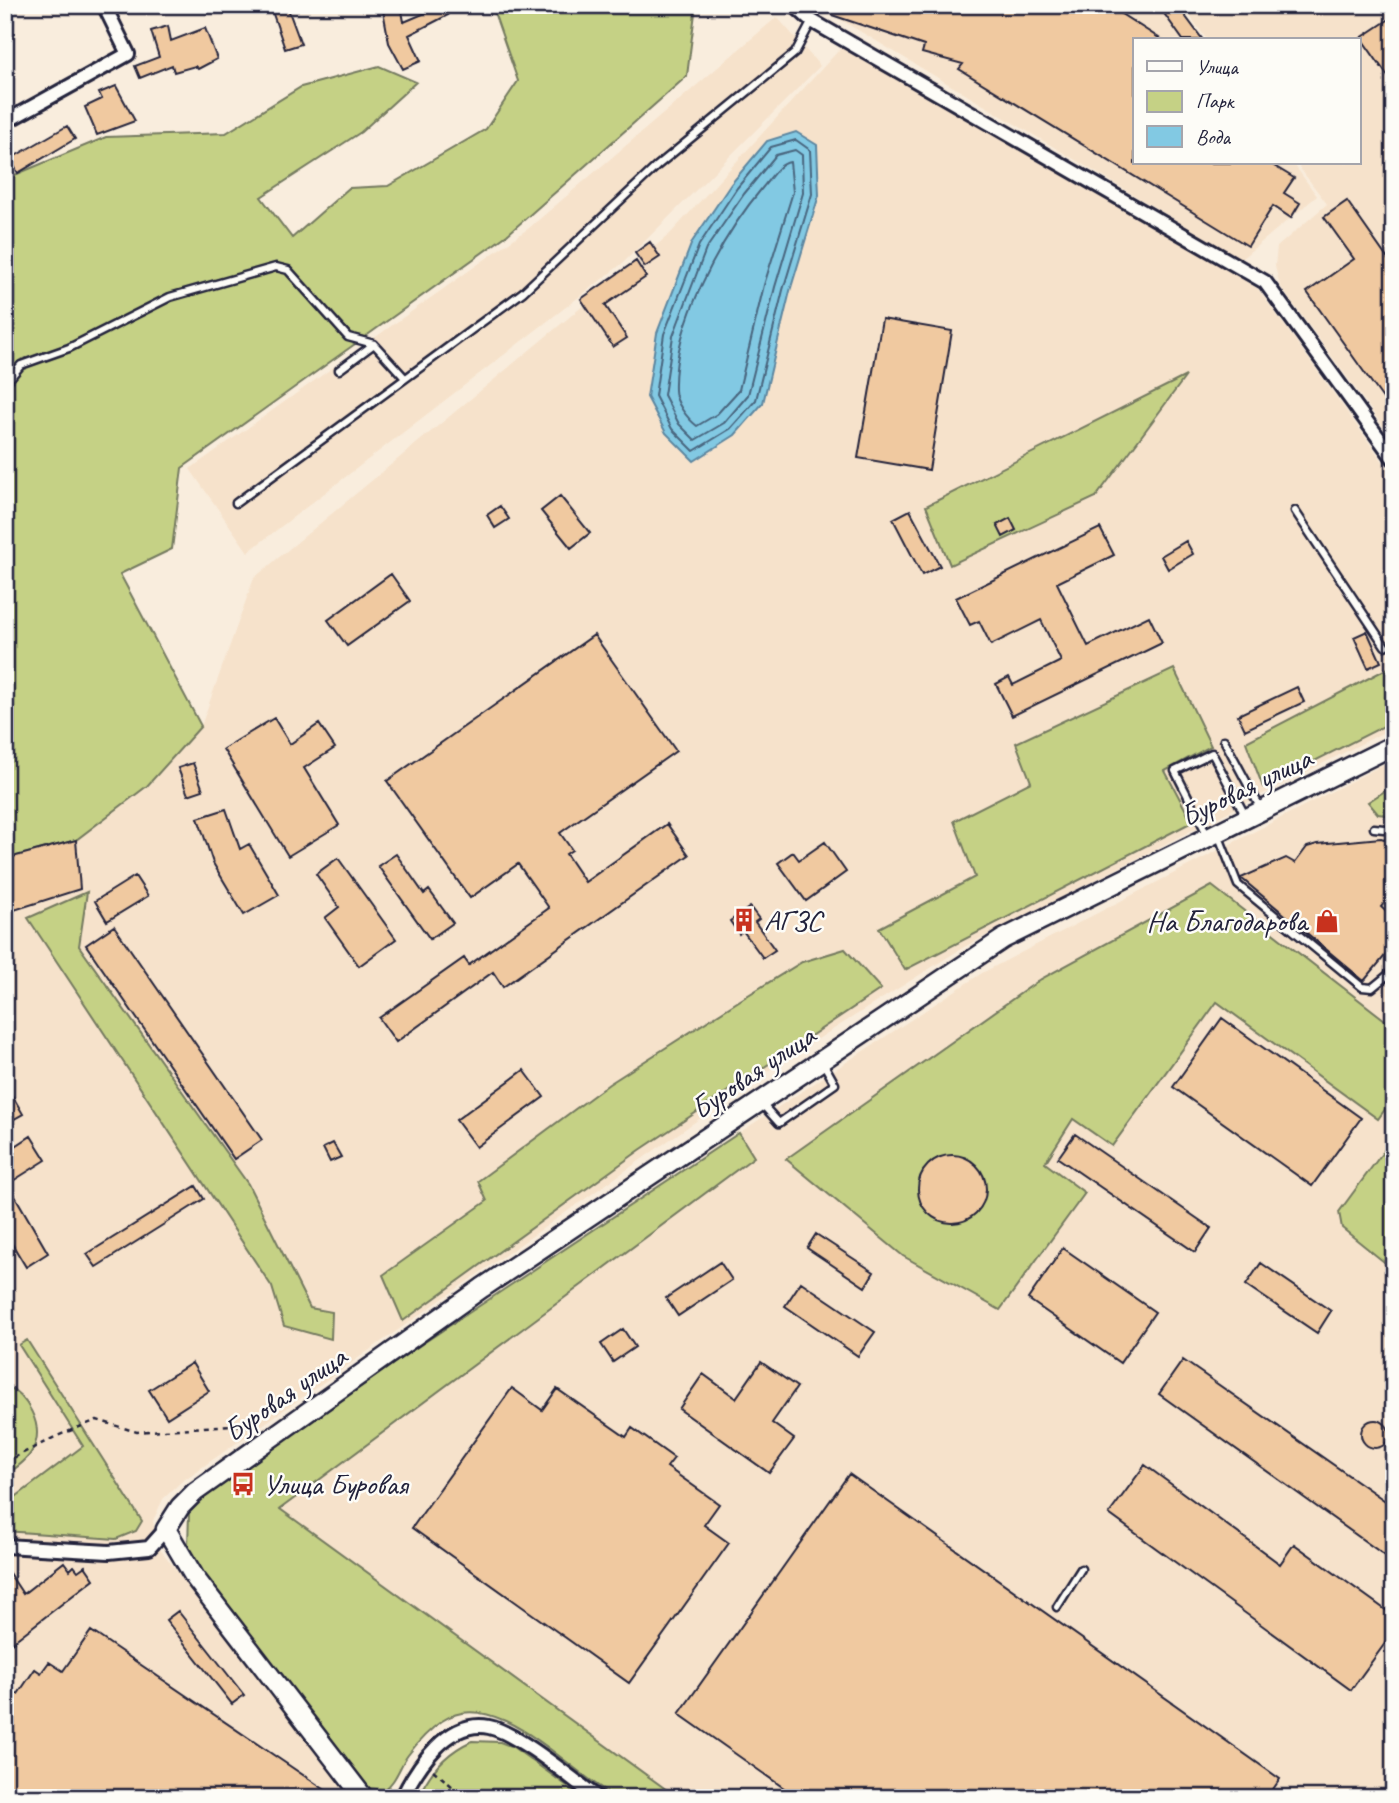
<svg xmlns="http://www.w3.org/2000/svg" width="1399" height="1803" font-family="Caveat,sans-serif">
  <rect width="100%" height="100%" fill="#f9eddd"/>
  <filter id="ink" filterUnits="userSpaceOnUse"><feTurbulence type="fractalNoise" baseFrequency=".0143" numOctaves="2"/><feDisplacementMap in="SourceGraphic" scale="14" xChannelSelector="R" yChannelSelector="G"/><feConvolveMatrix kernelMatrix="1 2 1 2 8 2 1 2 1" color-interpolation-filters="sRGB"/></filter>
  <g filter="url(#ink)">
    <path fill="#f6e2cb" d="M 816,5 L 1179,5 L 1204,40 L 1135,40 L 1135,163 L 1293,163 L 1317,196 L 1241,259 Z
      M 1182,5 L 1394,5 L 1394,441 L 1280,286 L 1275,266 L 1277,247 L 1327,204 L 1296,163 L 1359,163 L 1359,40 L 1207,40 Z
      M 777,17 L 820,66 L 623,263 L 248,552 L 190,469 L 529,228 Z
      M 851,37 L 1258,289 L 1394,477 L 1394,727 L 964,947 L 775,1066 L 181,1482 L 163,1499 L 153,1521 L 157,1545 L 350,1798 L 5,1798 L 5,859 L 76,840 L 147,786 L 201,726 L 254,578 L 670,234 Z
      M 1394,759 L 1394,1798 L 678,1798 L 280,1509 L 753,1158 L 739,1133 L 982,973 Z"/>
    <path fill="#c5d185" stroke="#747a60" stroke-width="2" d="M 498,5 L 696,5 L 687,76 L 507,235 L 182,468 L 172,549 L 120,574 L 201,726 L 147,786 L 76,840 L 5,859 L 5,179 L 106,137 L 226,133 L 301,87 L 379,66 L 416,82 L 361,132 L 261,197 L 292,238 L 349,188 L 388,186 L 486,129 L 518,81 L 494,12 Z
      M 1186,376 L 1096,497 L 950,565 L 926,506 Z
      M 1394,665 L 1394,721 L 1263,787 L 1246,742 Z
      M 1174,669 L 1211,746 L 1165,771 L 1192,822 L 905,970 L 879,928 L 975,877 L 954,821 L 1031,782 L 1016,743 Z
      M 1394,785 L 1394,816 L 1378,814 L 1368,802 Z
      M 1212,886 L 1394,1027 L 1394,1097 L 1378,1119 L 1217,1002 L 1112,1146 L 1073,1119 L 1045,1163 L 1085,1193 L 1000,1310 L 903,1256 L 786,1159 L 1041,979 Z
      M 87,892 L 79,946 L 248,1184 L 310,1308 L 332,1312 L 331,1339 L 284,1326 L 272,1287 L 28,918 Z
      M 845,949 L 881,989 L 640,1150 L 403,1321 L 383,1275 L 487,1201 L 478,1181 L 609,1084 L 745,997 L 802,962 Z
      M 739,1133 L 754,1157 L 280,1509 L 678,1798 C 663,1798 625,1802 614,1796 C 569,1772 495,1684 442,1721 C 429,1730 417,1743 408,1755 C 399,1767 396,1782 384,1790 L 369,1788 L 200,1570 L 188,1547 L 189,1512 L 203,1498 L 407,1354 Z
      M 1394,1137 L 1394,1270 L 1342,1228 L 1339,1212 Z
      M 27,1340 L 142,1521 L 136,1531 L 116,1539 L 5,1531 L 5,1505 L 83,1446 L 19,1345 Z
      M 5,1385 C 27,1395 45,1426 33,1449 C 28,1460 15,1469 5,1475 Z
      M 472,1741 L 500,1742 L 513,1747 L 584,1798 L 418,1798 C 429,1772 447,1752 472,1741 Z"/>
    <path fill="#82c9e3" stroke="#5c86a0" stroke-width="2" d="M 796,132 L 817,145 L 819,195 L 790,291 L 763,403 L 735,435 L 694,461 L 666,433 L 647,397 L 657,333 L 692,242 L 731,184 L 767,141 Z"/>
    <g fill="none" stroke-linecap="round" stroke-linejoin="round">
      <path stroke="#48657e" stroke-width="2" d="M 796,140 L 810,150 L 812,194 L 783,290 L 756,400 L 730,429 L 694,451 L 672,429 L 655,396 L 664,334 L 699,245 L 737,188 L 771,147 Z
        M 795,150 L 802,155 L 803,193 L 775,287 L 748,395 L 724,423 L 695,440 L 679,424 L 664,395 L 673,336 L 706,249 L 744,194 L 776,155 Z
        M 790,162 L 793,192 L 764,285 L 739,390 L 717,414 L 697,426 C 688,419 675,403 675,390 C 673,324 722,236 763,187 C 771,178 778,164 790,162 Z"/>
    </g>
    <path fill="#f0c9a0" stroke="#22223b" stroke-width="2" d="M 382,5 L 401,5 L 404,22 L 444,5 L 448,15 L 409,35 L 421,61 L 403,69 L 389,43 Z
      M 835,5 L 1107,5 L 1162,40 L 1135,40 L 1135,163 L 1269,163 L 1294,178 L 1284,193 L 1300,203 L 1291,218 L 1273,206 L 1248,246 L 959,69 L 963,64 L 922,53 L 924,46 L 832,15 Z
      M 1158,5 L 1177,5 L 1203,40 L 1183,40 Z
      M 287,6 L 301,44 L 285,49 L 272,11 Z
      M 1394,16 L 1394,85 L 1361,38 Z
      M 168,26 L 171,41 L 205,28 L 217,59 L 198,69 L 195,66 L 174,72 L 172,65 L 140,78 L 135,66 L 159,57 L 151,31 Z
      M 116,86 L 135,121 L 97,135 L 85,107 L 102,99 L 99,93 Z
      M 67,126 L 75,139 L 18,173 L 10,159 Z
      M 1347,201 L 1394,268 L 1394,414 L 1307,292 L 1354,259 L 1324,217 Z
      M 650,242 L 660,257 L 645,267 L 635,253 Z
      M 636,261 L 646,277 L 605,305 L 627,338 L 613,347 L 581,299 Z
      M 882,319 L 952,331 L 929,470 L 858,458 Z
      M 560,496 L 590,533 L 571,548 L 541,511 Z
      M 500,506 L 509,519 L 495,528 L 487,515 Z
      M 910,510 L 940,566 L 922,575 L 893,519 Z
      M 1010,518 L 1016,530 L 1003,537 L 997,525 Z
      M 1100,528 L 1114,555 L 1057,583 L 1088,646 L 1149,616 L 1162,643 L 1012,716 L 996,684 L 1009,677 L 1013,685 L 1061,661 L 1041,620 L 991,645 L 979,621 L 970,625 L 956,598 Z
      M 1186,541 L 1193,554 L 1168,569 L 1161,556 Z
      M 391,574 L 410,601 L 347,646 L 328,620 Z
      M 1367,631 L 1381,662 L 1368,668 L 1354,637 Z
      M 594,635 L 676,751 L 560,833 L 572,850 L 566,854 L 585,882 L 667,824 L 689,855 L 503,987 L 493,972 L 396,1042 L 379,1018 L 464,958 L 469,965 L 549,908 L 518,864 L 470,898 L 387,781 Z
      M 1297,687 L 1304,702 L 1245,730 L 1238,715 Z
      M 274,718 L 290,744 L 319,724 L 335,748 L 304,768 L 339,825 L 288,856 L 223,749 Z
      M 193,763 L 203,790 L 188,795 L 178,768 Z
      M 226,809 L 240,849 L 249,844 L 279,895 L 244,915 L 213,863 L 198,818 Z
      M 1381,838 L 1394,842 L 1394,891 L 1381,907 L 1394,919 L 1394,945 L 1364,981 L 1241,878 L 1286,858 L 1295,863 L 1307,847 L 1317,844 Z
      M 76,840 L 80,889 L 5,913 L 5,859 Z
      M 825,842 L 846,872 L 806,901 L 778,863 L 793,852 L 799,860 Z
      M 396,854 L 424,894 L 429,890 L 453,923 L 430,939 L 378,866 Z
      M 338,858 L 396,939 L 359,966 L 325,918 L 339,907 L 316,874 Z
      M 135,876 L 148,896 L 107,921 L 95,901 Z
      M 750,907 L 759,919 L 755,922 L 775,950 L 763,958 L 743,931 L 739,934 L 730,921 Z
      M 114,926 L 262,1140 L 234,1159 L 86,945 Z
      M 1222,1018 L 1361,1118 L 1312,1186 L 1173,1087 Z
      M 524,1070 L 544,1097 L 476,1147 L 456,1120 Z
      M 5,1083 L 23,1114 L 5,1124 Z
      M 1075,1134 L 1211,1228 L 1195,1252 L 1058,1158 Z
      M 31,1136 L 46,1160 L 8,1184 L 48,1253 L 26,1267 L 5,1232 L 5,1153 Z
      M 333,1143 L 341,1157 L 330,1162 L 323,1148 Z
      M918 1189a34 34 0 1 1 68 0a34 34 0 1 1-68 0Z
      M 196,1186 L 204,1199 L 96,1267 L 87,1254 Z
      M 816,1234 L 874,1272 L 865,1287 L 807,1248 Z
      M 1063,1248 L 1155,1312 L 1120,1363 L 1028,1299 Z
      M 720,1262 L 732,1280 L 678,1316 L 666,1298 Z
      M 1261,1263 L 1331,1311 L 1317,1333 L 1246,1285 Z
      M 801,1282 L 875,1332 L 858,1356 L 785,1306 Z
      M 623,1329 L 635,1347 L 613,1362 L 601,1344 Z
      M 1183,1360 L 1394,1507 L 1394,1562 L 1159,1394 Z
      M 761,1362 L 797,1387 L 772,1423 L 794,1439 L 769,1473 L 679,1409 L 703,1374 L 736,1398 Z
      M 192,1363 L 209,1391 L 167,1418 L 149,1390 Z
      M 512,1388 L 542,1410 L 557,1389 L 626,1437 L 632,1428 L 674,1458 L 667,1467 L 719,1504 L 704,1525 L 729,1543 L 629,1683 L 412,1528 Z
      M1361 1434a14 14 0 1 1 28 0a14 14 0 1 1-28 0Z
      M 1145,1465 L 1280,1564 L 1294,1544 L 1394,1616 L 1394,1631 L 1351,1690 L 1109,1514 Z
      M 849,1474 L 1280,1779 L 1267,1798 L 798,1798 L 679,1714 Z
      M 64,1562 L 70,1570 L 74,1566 L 78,1571 L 85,1566 L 94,1579 L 5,1648 L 5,1567 L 23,1594 Z
      M 178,1611 L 244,1695 L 232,1704 L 166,1620 Z
      M 91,1631 L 278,1758 L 337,1798 L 20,1798 L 5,1787 L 5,1686 L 18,1694 L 35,1669 L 41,1673 L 49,1662 L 63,1671 Z"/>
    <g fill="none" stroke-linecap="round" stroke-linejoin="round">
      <g stroke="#22223b" stroke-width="11">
        <path id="lane" d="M 339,370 L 374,344
          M 5,384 L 21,365 L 69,348 L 170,297 L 276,267 L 288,270 L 348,337 L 374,344 L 404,377
          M 236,503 L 523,292 L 657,166 L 795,53 L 812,21
          M 1295,511 L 1385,646
          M 1224,740 L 1261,809
          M 1374,828 L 1394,830
          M 1218,834 L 1238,885 L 1362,987 L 1372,988 L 1394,970
          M 1208,836 L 1175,771 L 1212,753 L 1246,817
          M 761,1103 L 779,1123 L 835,1084 L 822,1061
          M 1057,1607 L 1081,1569"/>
      </g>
      <g stroke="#22223b" stroke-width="18">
        <path id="street" d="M 794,5 L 812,21 L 1265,282 L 1394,459
          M 5,122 L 128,54 L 104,5
          M 5,1546 L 109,1552 L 149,1548 L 166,1529
          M 402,1798 C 417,1767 448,1719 489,1727 C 518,1733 572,1779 598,1798"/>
      </g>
      <g stroke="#22223b" stroke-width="23">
        <path id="secondary" d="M 364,1798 L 195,1578 L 166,1529 L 180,1507 L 195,1492 L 482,1288 L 1003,939 L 1394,745"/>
      </g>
      <path stroke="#22223b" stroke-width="2.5" stroke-dasharray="5 5" stroke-linecap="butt" d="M 5,1462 L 57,1436 L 97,1420 L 137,1432 L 231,1425 L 251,1426
        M 433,1770 L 466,1798"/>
      <use href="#lane" stroke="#fdfcf7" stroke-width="6"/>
      <use href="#street" stroke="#fdfcf7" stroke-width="12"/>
      <use href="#secondary" stroke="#fdfcf7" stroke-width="18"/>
    </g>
  </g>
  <defs>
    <g id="building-bare" transform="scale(1.89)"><path d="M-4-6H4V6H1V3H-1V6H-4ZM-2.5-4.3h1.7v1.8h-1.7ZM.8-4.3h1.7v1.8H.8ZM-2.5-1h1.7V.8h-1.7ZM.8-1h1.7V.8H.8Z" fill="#c8321e" stroke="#fdfcf7" stroke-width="2.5" paint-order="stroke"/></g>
    <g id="shop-bare" transform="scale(1.89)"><path d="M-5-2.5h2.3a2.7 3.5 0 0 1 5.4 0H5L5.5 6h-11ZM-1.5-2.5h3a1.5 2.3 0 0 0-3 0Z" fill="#c8321e" stroke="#fdfcf7" stroke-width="2.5" paint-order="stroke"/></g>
    <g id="bus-bare" transform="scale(1.89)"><path d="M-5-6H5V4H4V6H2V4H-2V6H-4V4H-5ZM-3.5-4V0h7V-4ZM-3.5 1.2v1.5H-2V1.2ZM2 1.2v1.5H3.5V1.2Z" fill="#c8321e" stroke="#fdfcf7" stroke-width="2.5" paint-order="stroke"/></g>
  </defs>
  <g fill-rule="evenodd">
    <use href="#building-bare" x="744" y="920"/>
    <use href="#shop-bare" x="1327" y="921"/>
    <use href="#bus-bare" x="243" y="1484"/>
  </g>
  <g text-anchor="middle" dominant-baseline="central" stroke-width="5" stroke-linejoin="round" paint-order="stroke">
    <g font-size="30" fill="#22223b" stroke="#fdfcf7">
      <text transform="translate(1246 787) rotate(-26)">Буровая улица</text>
      <text transform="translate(753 1072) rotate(-34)">Буровая улица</text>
      <text transform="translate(285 1394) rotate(-35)">Буровая улица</text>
    </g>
    <g font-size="30" fill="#22223b" stroke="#fdfcf7" text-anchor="start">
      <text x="764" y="920">АГЗС</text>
      <text x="1307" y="921" text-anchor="end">На Благодарова</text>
      <text x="263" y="1484">Улица Буровая</text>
    </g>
  </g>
  <rect width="1399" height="1803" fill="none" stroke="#fdfcf7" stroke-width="28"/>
  <rect x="14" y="14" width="1371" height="1775" fill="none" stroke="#22223b" stroke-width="2.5" filter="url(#ink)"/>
  <rect x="1133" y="38" width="228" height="126" fill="#fdfcf7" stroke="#a5a5ac" stroke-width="2"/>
  <rect x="1147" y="61" width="35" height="10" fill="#fdfcf7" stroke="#a5a5ac" stroke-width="2"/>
  <text x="1196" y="74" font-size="21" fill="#22223b">Улица</text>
  <rect x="1147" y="91" width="35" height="21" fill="#c5d185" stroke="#a5a5ac" stroke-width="2"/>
  <text x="1196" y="108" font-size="21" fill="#22223b">Парк</text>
  <rect x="1147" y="126" width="35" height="21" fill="#82c9e3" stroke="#a5a5ac" stroke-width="2"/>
  <text x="1196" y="144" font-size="21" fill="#22223b">Вода</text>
</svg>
